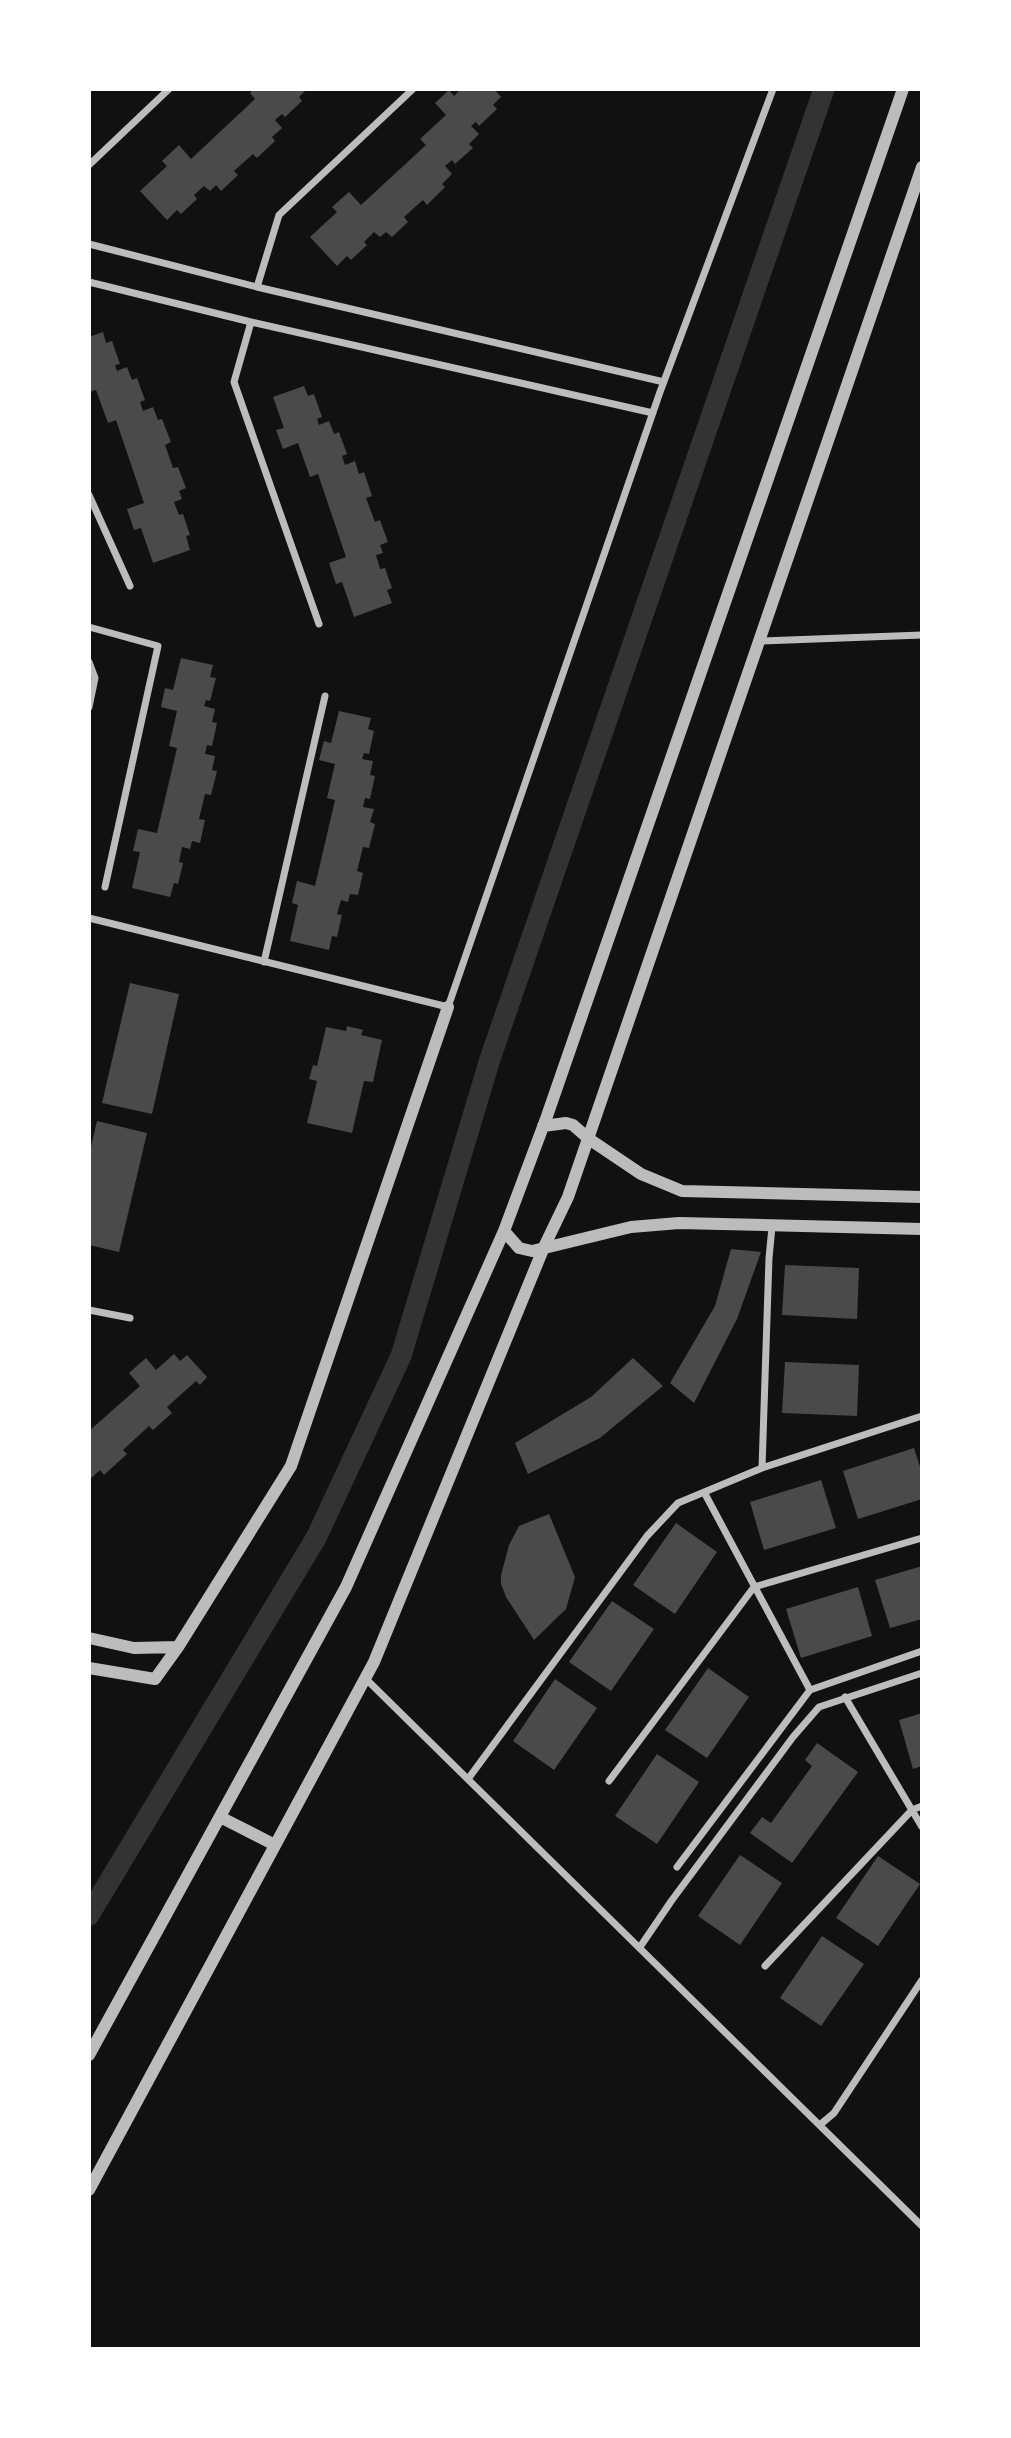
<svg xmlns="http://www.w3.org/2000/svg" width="1011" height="2438" font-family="'Playfair Display',serif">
  <rect width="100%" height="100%" fill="#111"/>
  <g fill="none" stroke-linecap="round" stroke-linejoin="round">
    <path stroke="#333" stroke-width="21" d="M 89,1915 L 316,1538 L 401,1356 L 490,1059 L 824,89"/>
  </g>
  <path fill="#4a4a4a" d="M 254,89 L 307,89 L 299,97 L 302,101 L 285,117 L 282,114 L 275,120 L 282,128 L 272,137 L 275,141 L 257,158 L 253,154 L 234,171 L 238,175 L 221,191 L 216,185 L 210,191 L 204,186 L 194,195 L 197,199 L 181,214 L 177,210 L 167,220 L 140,191 L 167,166 L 162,161 L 179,145 L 191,159 L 255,99 L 250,93 Z
    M 461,89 L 494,89 L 501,97 L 493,105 L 497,109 L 479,126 L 476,122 L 471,126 L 479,134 L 469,144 L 473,148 L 455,164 L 452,160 L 445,166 L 452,174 L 442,184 L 445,187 L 427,205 L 423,200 L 404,217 L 408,222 L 392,237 L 386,232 L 380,237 L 374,232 L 364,242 L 367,245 L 351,260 L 347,256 L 337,266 L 310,237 L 337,212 L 332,207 L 349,192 L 361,205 L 426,145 L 420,139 L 446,115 L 435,103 L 449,90 L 454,96 Z
    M 103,332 L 106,343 L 112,341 L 120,364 L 115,365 L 117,371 L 127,367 L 132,380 L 137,378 L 145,400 L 140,402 L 143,411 L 153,407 L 158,420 L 162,419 L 171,442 L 165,445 L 173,468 L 178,467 L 186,488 L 179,491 L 182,499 L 174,502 L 179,515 L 183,514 L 190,535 L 186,536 L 190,550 L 153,563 L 141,528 L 134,530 L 127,509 L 144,503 L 116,420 L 108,423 L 96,390 L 89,392 L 89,337 Z
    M 304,386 L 308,396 L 314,394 L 322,417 L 317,419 L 319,425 L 329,421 L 334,434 L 339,432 L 347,454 L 342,456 L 345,465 L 355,461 L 359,474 L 364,472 L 372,496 L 366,498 L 375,522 L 380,520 L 388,542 L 380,545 L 383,553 L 376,555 L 380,569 L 385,568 L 392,588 L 387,590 L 392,603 L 354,617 L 342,582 L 336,584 L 329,563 L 346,557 L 318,474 L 310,477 L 298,443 L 283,449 L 276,430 L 284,428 L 273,397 Z
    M 181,658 L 213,665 L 210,677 L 216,678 L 210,701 L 206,700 L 204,706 L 215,709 L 212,722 L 217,723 L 212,746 L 207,745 L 205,754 L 215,756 L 212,770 L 217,771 L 211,795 L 205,794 L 199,819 L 205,820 L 200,843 L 192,841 L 190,849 L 182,847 L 179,862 L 183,863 L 178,884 L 174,883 L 170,897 L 132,888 L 140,852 L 133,851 L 138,829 L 157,833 L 177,748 L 169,746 L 177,711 L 161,707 L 165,688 L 173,690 Z
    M 339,711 L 371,718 L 368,729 L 374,731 L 369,754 L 364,753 L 362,759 L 373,761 L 370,775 L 375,776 L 370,799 L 365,798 L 363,807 L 374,809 L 370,822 L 375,824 L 369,848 L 363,847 L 357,871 L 363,873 L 358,895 L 350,894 L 348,902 L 341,900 L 337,914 L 342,915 L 337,937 L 332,936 L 329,950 L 290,941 L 298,905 L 292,903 L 297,881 L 315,886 L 335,800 L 327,798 L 335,764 L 319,760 L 324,741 L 331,743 Z
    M 130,983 L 179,994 L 152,1114 L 102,1103 Z
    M 347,1026 L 363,1030 L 361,1035 L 382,1040 L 373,1082 L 364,1081 L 352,1133 L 307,1123 L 317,1081 L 309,1079 L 313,1065 L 317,1066 L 326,1027 L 346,1031 Z
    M 97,1121 L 147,1133 L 119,1252 L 89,1245 L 89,1155 Z
    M 731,1249 L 761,1252 L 737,1319 L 694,1403 L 670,1383 L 715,1306 Z
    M 785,1265 L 859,1268 L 857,1319 L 782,1315 Z
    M 174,1354 L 180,1361 L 187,1355 L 207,1377 L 200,1385 L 196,1381 L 167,1407 L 172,1413 L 153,1430 L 149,1426 L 123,1450 L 127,1454 L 104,1475 L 100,1470 L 89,1480 L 89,1431 L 140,1386 L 129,1373 L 146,1358 L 156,1370 Z
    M 633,1358 L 663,1386 L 600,1438 L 528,1474 L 515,1443 L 591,1397 Z
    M 785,1362 L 859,1365 L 857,1416 L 782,1413 Z
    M 914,1448 L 922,1473 L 922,1499 L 858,1519 L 843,1471 Z
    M 821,1480 L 836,1528 L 764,1550 L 750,1502 Z
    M 549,1514 L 575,1577 L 566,1609 L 534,1640 L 506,1597 L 501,1584 L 501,1575 L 509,1545 L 519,1526 Z
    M 676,1523 L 717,1552 L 675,1614 L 633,1585 Z
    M 922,1566 L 922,1619 L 890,1628 L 875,1580 Z
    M 858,1587 L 872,1636 L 801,1658 L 786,1609 Z
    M 612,1601 L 654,1629 L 611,1691 L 569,1662 Z
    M 708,1668 L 749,1697 L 707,1758 L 665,1730 Z
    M 555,1679 L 597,1708 L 554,1770 L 513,1741 Z
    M 922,1713 L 922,1766 L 913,1769 L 899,1720 Z
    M 817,1743 L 858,1772 L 792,1863 L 750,1833 L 762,1817 L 771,1823 L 812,1766 L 805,1760 Z
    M 657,1754 L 699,1782 L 657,1844 L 615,1816 Z
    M 740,1855 L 782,1883 L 740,1945 L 698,1916 Z
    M 878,1856 L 920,1884 L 878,1946 L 836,1918 Z
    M 822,1936 L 864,1964 L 821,2026 L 780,1998 Z"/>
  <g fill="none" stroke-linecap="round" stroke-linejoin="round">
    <path stroke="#bcbcbc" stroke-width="7" d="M 89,165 L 169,89
      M 89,244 L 257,287 L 664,382
      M 89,282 L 251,322 L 653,413
      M 257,287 L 279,215 L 413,89
      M 251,322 L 234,382 L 319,624
      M 89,495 L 130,586
      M 89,627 L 158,646 L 105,887
      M 759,641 L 922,635
      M 89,662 L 95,678 L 89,707
      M 89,918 L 448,1007 L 660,392 L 773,89
      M 264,962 L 325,696
      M 89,1310 L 130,1318
      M 762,1468 L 769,1258 L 772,1227
      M 704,1492 L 810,1690
      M 366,1679 L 922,2226
      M 845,1697 L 922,1827
      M 468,1779 L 647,1536 L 678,1503 L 762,1468 L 922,1416
      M 609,1781 L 754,1587 L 922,1538
      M 677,1867 L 810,1690 L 922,1651
      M 640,1947 L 672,1900 L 793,1737 L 819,1707 L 922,1673
      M 765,1966 L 912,1810 L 922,1806
      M 821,2124 L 834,2113 L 922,1980"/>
    <path stroke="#bcbcbc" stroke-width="12" d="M 543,1126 L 566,1123 L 573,1125 L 589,1139 L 641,1174 L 682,1191 L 922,1197
      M 504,1231 L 519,1248 L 532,1251 L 631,1227 L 679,1223 L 922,1229
      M 89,1638 L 134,1648 L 178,1647
      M 89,1668 L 155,1679 L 178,1647 L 291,1466 L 448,1007
      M 220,1817 L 275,1845
      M 89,2055 L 346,1587 L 504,1231 L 547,1116 L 903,89
      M 89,2190 L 374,1662 L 544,1247 L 568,1197 L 922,167"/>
  </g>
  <rect width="1011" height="2438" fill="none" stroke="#ffffff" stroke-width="182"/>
</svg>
